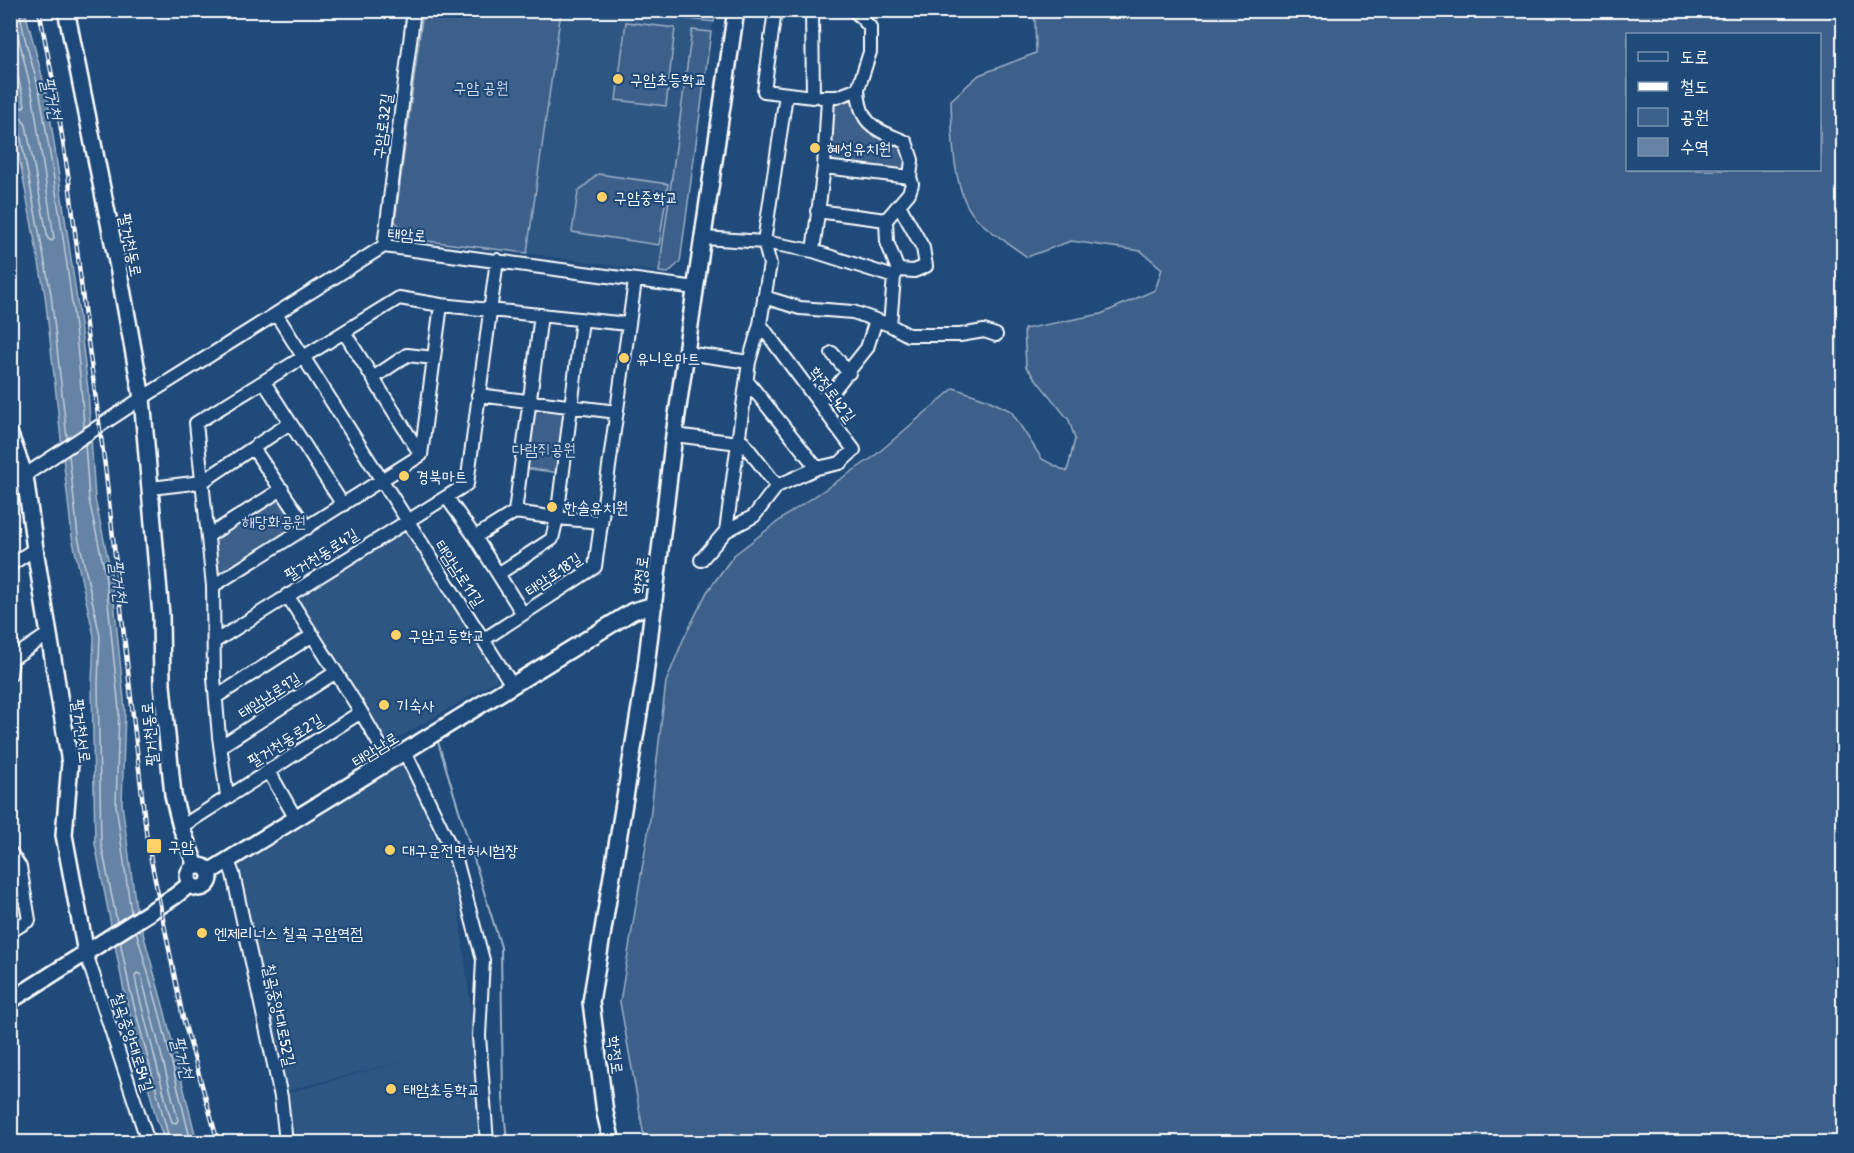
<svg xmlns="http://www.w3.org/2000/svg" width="1854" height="1153" font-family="'Patrick Hand','Poor Story',sans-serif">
  <rect width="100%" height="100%" fill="#1f4a7a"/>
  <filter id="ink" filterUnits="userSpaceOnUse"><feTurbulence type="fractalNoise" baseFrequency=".0167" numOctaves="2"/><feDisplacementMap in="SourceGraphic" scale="12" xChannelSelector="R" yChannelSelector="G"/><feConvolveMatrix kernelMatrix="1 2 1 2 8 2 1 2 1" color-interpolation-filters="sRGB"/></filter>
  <g filter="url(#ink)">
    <path fill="#2e5683" d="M 561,11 L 621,11 L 714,22 L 711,32 L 692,30 L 659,272 L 527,253 Z
      M 404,528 L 496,673 L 496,681 L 388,744 L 296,597 Z
      M 403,764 L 455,881 L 475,1042 L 479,1133 L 447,1142 L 296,1142 L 287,1093 L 412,1059 L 285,1091 L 235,868 Z"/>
    <path fill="#3c618b" stroke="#9eb0c5" stroke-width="1.5" fill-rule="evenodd" d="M 423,11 L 561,11 L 527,253 L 410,239 L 395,221 Z
      M 621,11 L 715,11 L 714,22 Z
      M 1032,11 L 1843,11 L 1843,1142 L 645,1142 L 620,1002 L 649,827 L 666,682 L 683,640 L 707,592 L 734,555 L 788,514 L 872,458 L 954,388 L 986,399 L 1011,411 L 1042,459 L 1067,472 L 1075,439 L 1069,420 L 1026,367 L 1024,329 L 1101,314 L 1155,290 L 1162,269 L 1141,251 L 1071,241 L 1027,257 C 1011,245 993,234 978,220 C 952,197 952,133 951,100 L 979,75 L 1036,53 L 1035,21 ZM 1628,34 L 1820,34 L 1820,170 L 1628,170 Z
      M 626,22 L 675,28 L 666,106 L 616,100 Z
      M 692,30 L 711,32 L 680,262 L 668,273 L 659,272 Z
      M 857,93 L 863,114 L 904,144 L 908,173 L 826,165 L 831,101 Z
      M 598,174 L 668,184 L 659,245 L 572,232 L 578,192 Z
      M 531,405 L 568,408 L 560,473 L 523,468 Z
      M 273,498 L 283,498 L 299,521 L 296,529 L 225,575 L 217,574 L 212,542 L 215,536 Z"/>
    <path fill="#6583a4" stroke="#a3b5c8" stroke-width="1.5" d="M 10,11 L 25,11 L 47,95 L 77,300 L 88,389 L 95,499 L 111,572 L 125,710 L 122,804 L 136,908 L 164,1009 L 197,1142 L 165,1142 L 156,1117 L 124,991 L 95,844 L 92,684 L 94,636 L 72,537 L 45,295 L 11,114 Z"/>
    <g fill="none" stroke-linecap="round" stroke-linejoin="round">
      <path stroke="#c1cddb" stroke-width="1.5" d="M 20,10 C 22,40 36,70 41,100 C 59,207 77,318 84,427
        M 10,45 L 25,105 L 23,108 L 10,106
        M 10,115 L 20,117 L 26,125 L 48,239 L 52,241 L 54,238 L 33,98 L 12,10
        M 10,123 L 16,123 L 19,128 L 51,294 L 67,438
        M 85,444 L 89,500 L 105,573 L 119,710 L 116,805 L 131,913
        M 69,455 L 78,536 L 100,636 L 98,684 L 101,843 L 117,922
        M 136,931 L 159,1011 L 191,1142
        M 120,941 L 130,990 L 170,1142
        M 137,973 L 141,975 L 178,1120 L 176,1123 L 172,1122 L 169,1113 L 137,988 L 135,976 Z"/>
      <path stroke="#a3b5c8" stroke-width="2" d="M 438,742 L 501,947 L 503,1098 L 507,1142"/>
      <g stroke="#fff" stroke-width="16">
        <path id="minor" d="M 775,10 L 764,91 L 813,97 L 812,10
          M 858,89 C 860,127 876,129 906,142 L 912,160 L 910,177
          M 786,95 L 764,242 L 813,251 L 824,167 L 828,98
          M 821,97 L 837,97 L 858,89 L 870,52 L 870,27 L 854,10
          M 824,167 L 910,177 L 912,184 L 909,193 L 886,220
          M 704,238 L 764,242 L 770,264 L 760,324 L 749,362 L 726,531
          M 384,246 L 414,10
          M 813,251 L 894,277 L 898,270 L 887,242 L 886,220 L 817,211
          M 898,270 L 914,271 L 926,266 L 923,248 L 899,205
          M 764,297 L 800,308 L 853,312 L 890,325 L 894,277
          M 276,314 L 512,685
          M 582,320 L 557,518 L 601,522
          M 890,325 L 908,335 L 960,335 L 984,331 L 996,335
          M 344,332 L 399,298 L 441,305 L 628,324
          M 686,353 L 749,362
          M 832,353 L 849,373
          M 373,378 L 407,355 L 434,358
          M 747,381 L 817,468
          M 264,382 L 343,505
          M 478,395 L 617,412
          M 818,401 L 832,392 L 867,348 L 876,320
          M 674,435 L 739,443
          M 739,437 L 777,486
          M 253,448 L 307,528
          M 421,455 L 441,305
          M 10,485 L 142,398 L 384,246 L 696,288
          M 151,488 L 202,482 L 290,423
          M 447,498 L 475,537 L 523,614
          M 208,536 L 282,489
          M 475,537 L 515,512 L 541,315
          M 701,560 L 726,531 L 754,516 L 777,486 L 817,468 L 840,463 L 854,450 L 760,324
          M 10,565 L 35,549
          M 498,574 L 552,539 L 557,518 L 515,512
          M 213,586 L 421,455 L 344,332 L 196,423 L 213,586 L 214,678 L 219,737 L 227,796
          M 287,595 L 361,712 L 389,761
          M 483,640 L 595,567 L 635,281
          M 214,642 L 467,484 L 497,260
          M 10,660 L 50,633
          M 10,675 L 12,659
          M 216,697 L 313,635
          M 221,746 L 336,672
          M 405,752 L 455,856 L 483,960 L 479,1036 L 487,1142
          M 268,770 L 296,819
          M 181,827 L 361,712
          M 10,852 L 20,867 L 29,920 L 10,932
          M 228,861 L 233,874 L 281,1097 L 286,1142
          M 86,953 L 148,1142"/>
      </g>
      <g stroke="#fff" stroke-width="20">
        <path id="major" d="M 66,10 L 119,272 L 142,398 L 161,615 L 162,685 L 173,795 L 181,827 L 196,866
          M 10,435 L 25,476 L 35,549 L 70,763 L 64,835 L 86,953
          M188 877a11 11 0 1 1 22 0a11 11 0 1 1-22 0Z
          M 209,872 L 633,611 L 654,605
          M 10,1001 L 175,896 L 190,884
          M 612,1142 L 605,1113 L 591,1002 L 644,683 L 674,435 L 736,10"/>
      </g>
      <use href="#minor" stroke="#1f4a7a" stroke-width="12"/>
      <use href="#major" stroke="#1f4a7a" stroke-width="15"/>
      <g stroke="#fff" stroke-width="4.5">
        <path id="rail" d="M 39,10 L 55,91 L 69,181 L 87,334 L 105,466 L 147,840 L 183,1018 L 218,1142"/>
      </g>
      <use href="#rail" stroke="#1f4a7a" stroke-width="2" stroke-dasharray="7" stroke-linecap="butt"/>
    </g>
  </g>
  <g fill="#ffd166" stroke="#1f4a7a" stroke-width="2">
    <circle cx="618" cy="79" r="6"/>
    <circle cx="815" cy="148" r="6"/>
    <circle cx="602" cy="197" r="6"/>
    <circle cx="624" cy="358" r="6"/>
    <circle cx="404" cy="476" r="6"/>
    <circle cx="552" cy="507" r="6"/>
    <circle cx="396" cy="635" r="6"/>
    <circle cx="384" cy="705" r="6"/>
    <rect x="146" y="838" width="16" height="16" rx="3"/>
    <circle cx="390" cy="850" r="6"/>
    <circle cx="202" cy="933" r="6"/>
    <circle cx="391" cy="1089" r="6"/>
  </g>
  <g text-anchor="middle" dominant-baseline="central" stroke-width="4.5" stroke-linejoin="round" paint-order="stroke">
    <g font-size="16" fill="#fff" stroke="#1f4a7a" text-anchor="start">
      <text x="630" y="79">구암초등학교</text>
      <text x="827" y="148">혜성유치원</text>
      <text x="614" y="197">구암중학교</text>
      <text x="636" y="358">유니온마트</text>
      <text x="416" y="476">경북마트</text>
      <text x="564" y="507">한솔유치원</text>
      <text x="408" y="635">구암고등학교</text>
      <text x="396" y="705">기숙사</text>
      <text x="168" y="846">구암</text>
      <text x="402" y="850">대구운전면허시험장</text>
      <text x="214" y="933">엔제리너스 칠곡 구암역점</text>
      <text x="403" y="1089">태암초등학교</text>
    </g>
    <g font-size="16" fill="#d8dfe8" stroke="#1f4a7a">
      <text x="481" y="87">구암 공원</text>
      <text x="544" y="449">다람쥐공원</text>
      <text x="274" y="521">해당화공원</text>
    </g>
    <g font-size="16" fill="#fff" stroke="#1f4a7a">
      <text transform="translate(382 126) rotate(-83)">구암로32길</text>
      <text transform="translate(407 234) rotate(4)">태암로</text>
      <text transform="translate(131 245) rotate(79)">팔거천동로</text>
      <text transform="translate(833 394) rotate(53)">학정로42길</text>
      <text transform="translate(321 554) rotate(-32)">팔거천동로4길</text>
      <text transform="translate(460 573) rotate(57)">태암남로11길</text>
      <text transform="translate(553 574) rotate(-34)">태암로18길</text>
      <text transform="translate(640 575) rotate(-83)">학정로</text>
      <text transform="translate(269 695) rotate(-33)">태암남로9길</text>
      <text transform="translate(82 731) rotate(83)">팔거천서로</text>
      <text transform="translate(149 734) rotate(-95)">팔거천동로</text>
      <text transform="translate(285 740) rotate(-32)">팔거천동로2길</text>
      <text transform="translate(375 749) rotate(-32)">태암남로</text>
      <text transform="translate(280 1015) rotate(78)">칠곡중앙대로52길</text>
      <text transform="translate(133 1042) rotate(72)">칠곡중앙대로54길</text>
      <text transform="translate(616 1055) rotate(83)">학정로</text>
    </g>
    <g font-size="18" font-style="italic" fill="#d8e0e8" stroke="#1f4a7a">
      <text transform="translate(52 98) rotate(77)">팔거천</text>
      <text transform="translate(119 581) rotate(83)">팔거천</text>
      <text transform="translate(183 1057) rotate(75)">팔거천</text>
    </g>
  </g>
  <rect width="1854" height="1153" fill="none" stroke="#1f4a7a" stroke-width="36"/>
  <rect x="18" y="18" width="1818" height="1117" fill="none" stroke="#fff" stroke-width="2" filter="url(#ink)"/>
  <rect x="1626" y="33" width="195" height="138" fill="#1f4a7a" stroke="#7992af" stroke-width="1.5"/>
  <rect x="1638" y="52" width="30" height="9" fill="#1f4a7a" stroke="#7992af" stroke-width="1.5"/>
  <text x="1680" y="63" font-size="18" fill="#ffffff">도로</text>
  <rect x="1638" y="82" width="30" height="9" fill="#ffffff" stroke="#7992af" stroke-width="1.5"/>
  <text x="1680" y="93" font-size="18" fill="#ffffff">철도</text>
  <rect x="1638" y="108" width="30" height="18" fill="#3c618b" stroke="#7992af" stroke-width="1.5"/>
  <text x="1680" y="123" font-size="18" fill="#ffffff">공원</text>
  <rect x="1638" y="138" width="30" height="18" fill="#6583a4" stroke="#7992af" stroke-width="1.5"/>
  <text x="1680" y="153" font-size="18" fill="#ffffff">수역</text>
</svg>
